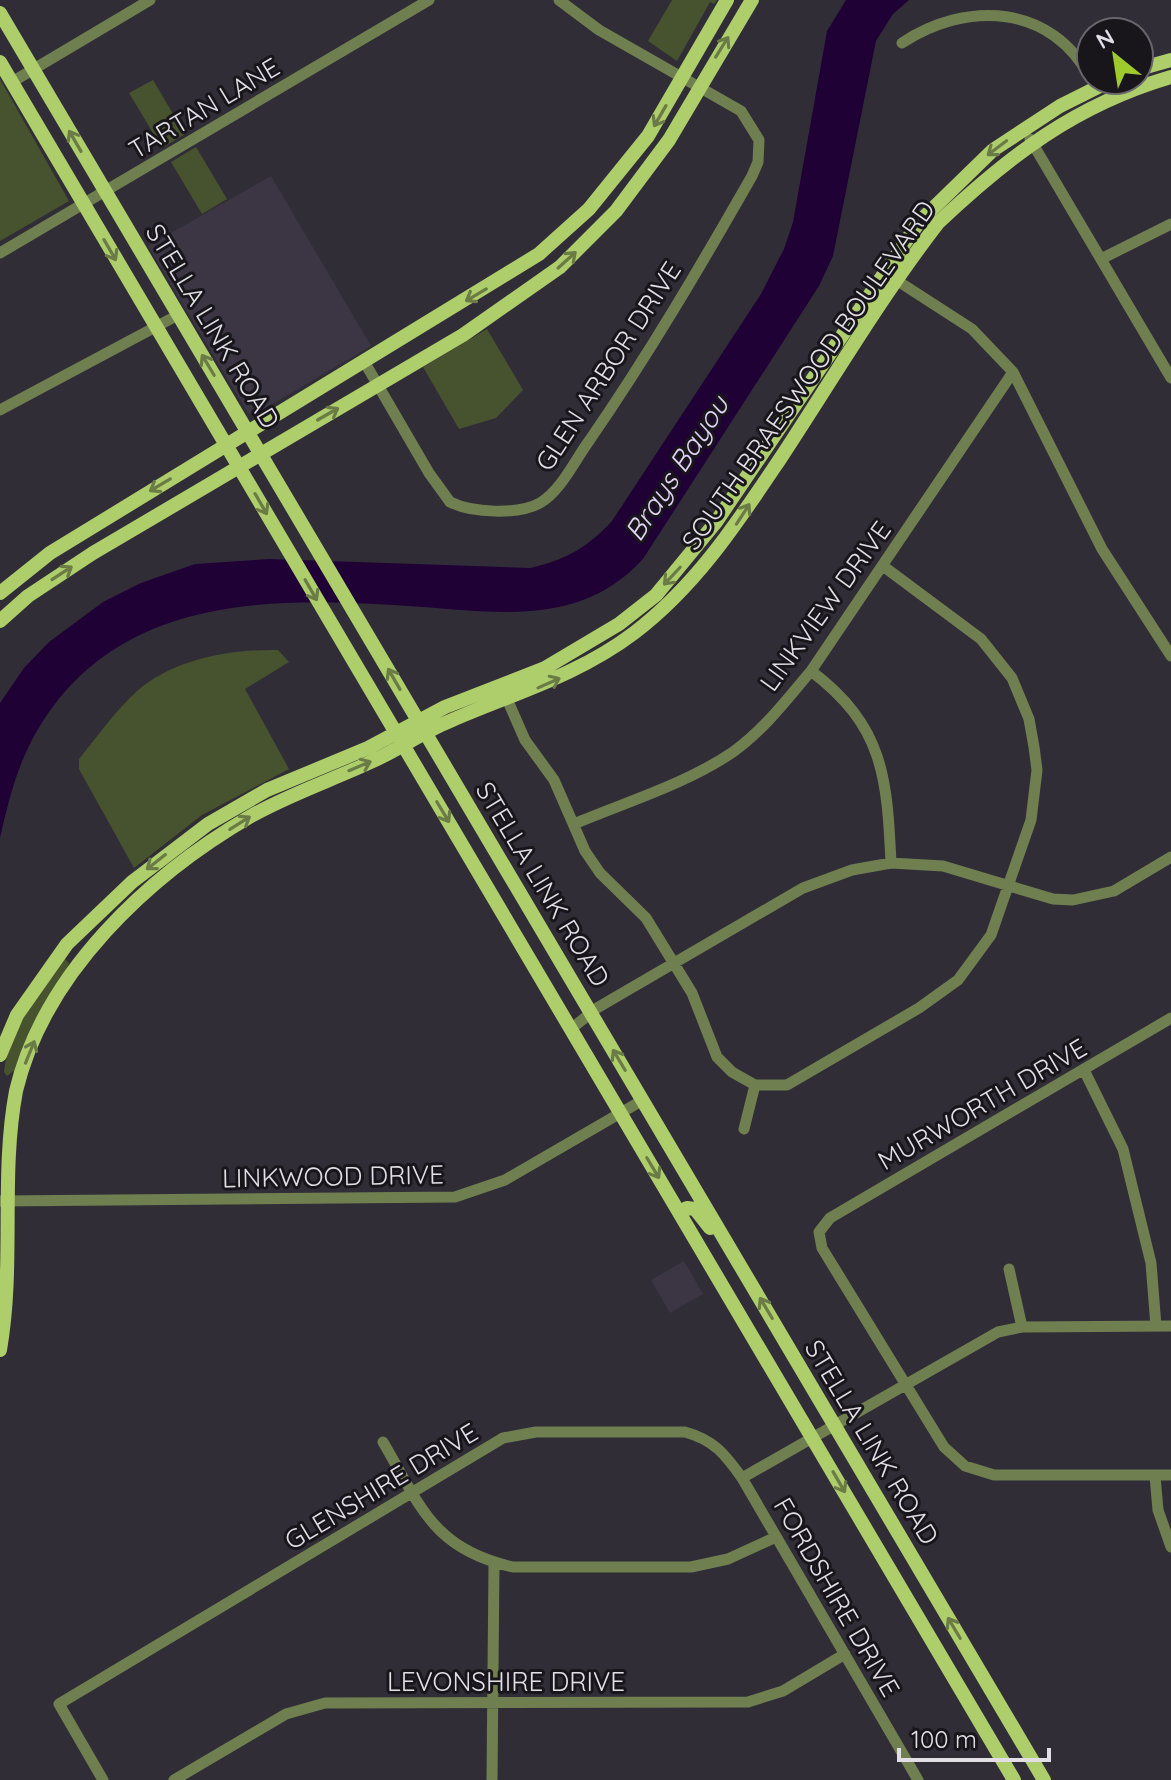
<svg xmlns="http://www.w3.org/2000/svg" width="1171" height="1780" font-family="Quicksand,sans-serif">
  <rect width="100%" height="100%" fill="#312d37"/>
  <path fill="#3c3544" d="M 271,176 L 371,346 L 254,415 L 248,413 L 148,246 Z
    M 684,1261 L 703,1294 L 670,1313 L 651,1280 Z"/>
  <path fill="#46532e" d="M 672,0 L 717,0 L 714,4 L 710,2 L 677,61 L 648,41 Z
    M 0,79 L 69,201 L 0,241 Z
    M 153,80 L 185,134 L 162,148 L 129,93 Z
    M 196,147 L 227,199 L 202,214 L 171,162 Z
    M 487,329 L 523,390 L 496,418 L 459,429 L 423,367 Z
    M 278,650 L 289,662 L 245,689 L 289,769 L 202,815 L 134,868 L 79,769 L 79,759 C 97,737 115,711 136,692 C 173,659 231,649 278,650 Z
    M 65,959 L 69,963 L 67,969 L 16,1069 L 7,1076 L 4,1072 C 8,1031 39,993 61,960 Z"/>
  <path fill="#1f0136" d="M 846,0 L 909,0 L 893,14 L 876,41 L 833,256 L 819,286 L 643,559 C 583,625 503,613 423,607 C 274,596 107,591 29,746 C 15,774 7,807 0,838 L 0,703 L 24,668 L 49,642 L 103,602 L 141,583 L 195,564 L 269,559 L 530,568 C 565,560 587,548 612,521 L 761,294 L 784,249 L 793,222 L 827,31 Z"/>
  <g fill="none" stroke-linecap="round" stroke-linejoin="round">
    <path stroke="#6f7f50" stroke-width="11" d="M 902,43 C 967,0 1052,4 1091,79
      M 12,82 L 150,0
      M 1030,139 L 1171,378
      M 0,253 L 429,0
      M 1101,259 L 1171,224
      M 890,276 L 972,329 L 1013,372 L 1102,549 L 1171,656
      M 365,363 L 429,473 L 450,502 C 472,513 518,515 540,503 C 561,491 575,460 589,441 C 649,354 700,267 752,176 L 758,162 L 759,140 L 741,111 L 599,30 L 559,0
      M 0,410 L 178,315
      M 811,671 C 884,726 887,778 891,863
      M 507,699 L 525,740 L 554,780 L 585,851 L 600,873 L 646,918 L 692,993 L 717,1057 L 732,1072 L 755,1085 L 787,1085 L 919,1008 L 958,980 L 991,935 L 1031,820 L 1037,770 L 1034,747 L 1029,719 L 1012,678 L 981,639 L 883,566
      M 574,824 C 626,802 686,784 733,752 C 764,730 787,699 811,671 L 1013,372
      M 1171,1018 L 830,1218 L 819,1232 L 822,1248 L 944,1447 L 965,1466 L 994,1475 L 1171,1475
      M 571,1029 L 597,1008 L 803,888 L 852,870 L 891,863 L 943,866 L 1053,899 L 1073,900 L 1114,891 L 1171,857
      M 1084,1070 L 1123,1149 L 1151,1263 L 1156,1326
      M 744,1129 L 755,1085
      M 0,1201 L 455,1197 L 505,1180 L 643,1100
      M 1009,1269 L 1022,1327
      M 383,1442 C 421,1507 433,1549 513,1567 L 691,1567 L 728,1559 L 776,1537
      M 1155,1476 L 1158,1510 L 1171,1547
      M 742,1478 L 998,1332 L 1022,1327 L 1171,1326
      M 103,1780 L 59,1704 L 503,1438 L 536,1432 L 685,1432 C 714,1440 725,1454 742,1478 L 918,1780
      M 174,1780 L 286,1714 L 325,1703 L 748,1702 L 783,1691 L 845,1654
      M 492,1780 L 494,1563"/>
    <path stroke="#adce6a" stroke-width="14" d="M 0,13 L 1044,1780
      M 0,62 L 1014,1780
      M 1139,69 L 1171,60
      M 0,593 L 50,553 L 539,254 L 589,209 L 648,136 L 727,0
      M 0,621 L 28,596 L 93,553 L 463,335 L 560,267 L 616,211 L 669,140 L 752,0
      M 0,1055 L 17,1015 L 67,944 L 132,882 L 208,824 L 267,790 L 368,748 L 445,707 L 545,668 L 619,624 L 656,595 L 716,522 L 919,222 L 993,150 L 1060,106 L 1112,80
      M 679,1212 L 687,1208 L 695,1209 L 710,1228
      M 0,1350 C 15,1263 0,1177 16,1091 C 44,973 149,875 251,816 C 290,794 332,780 373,761 C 399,749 423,732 450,721 C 514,693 577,676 634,633 C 696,586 737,523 780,459 C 832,380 880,298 938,223 C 1009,156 1075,105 1171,77"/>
  </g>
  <defs><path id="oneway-shaft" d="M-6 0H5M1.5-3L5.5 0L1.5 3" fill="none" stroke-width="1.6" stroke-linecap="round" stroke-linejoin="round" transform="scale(2)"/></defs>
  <g stroke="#6a7b46">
    <use href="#oneway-shaft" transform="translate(722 47) rotate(-58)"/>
    <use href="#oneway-shaft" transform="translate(660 116) rotate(120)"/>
    <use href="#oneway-shaft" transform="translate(75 141) rotate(-120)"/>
    <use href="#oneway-shaft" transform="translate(997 148) rotate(143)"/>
    <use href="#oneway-shaft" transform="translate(110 250) rotate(60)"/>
    <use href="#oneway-shaft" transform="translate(567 260) rotate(-42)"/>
    <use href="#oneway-shaft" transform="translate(476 295) rotate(149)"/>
    <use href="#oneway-shaft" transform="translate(208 365) rotate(-121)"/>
    <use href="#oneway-shaft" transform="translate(328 414) rotate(-30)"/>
    <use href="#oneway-shaft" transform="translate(160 485) rotate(149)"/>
    <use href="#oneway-shaft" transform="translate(261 504) rotate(60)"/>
    <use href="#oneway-shaft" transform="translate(743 514) rotate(-57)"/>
    <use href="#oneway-shaft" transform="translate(62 573) rotate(-33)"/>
    <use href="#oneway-shaft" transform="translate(672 576) rotate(133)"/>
    <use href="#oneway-shaft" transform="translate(311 590) rotate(60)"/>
    <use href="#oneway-shaft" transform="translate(394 679) rotate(-120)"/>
    <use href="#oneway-shaft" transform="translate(549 683) rotate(-24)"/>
    <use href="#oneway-shaft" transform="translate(360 766) rotate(-23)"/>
    <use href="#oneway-shaft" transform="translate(443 812) rotate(59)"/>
    <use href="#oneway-shaft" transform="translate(240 823) rotate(-32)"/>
    <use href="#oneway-shaft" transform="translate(156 862) rotate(142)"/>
    <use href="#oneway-shaft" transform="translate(30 1052) rotate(-68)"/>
    <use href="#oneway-shaft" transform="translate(619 1060) rotate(-121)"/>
    <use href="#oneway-shaft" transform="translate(653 1168) rotate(59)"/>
    <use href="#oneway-shaft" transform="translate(766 1308) rotate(-121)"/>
    <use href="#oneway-shaft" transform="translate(839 1482) rotate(60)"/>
    <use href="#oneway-shaft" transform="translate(954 1628) rotate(-121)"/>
  </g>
  <g text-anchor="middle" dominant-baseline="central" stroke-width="6" stroke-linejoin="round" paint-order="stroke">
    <g font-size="26" fill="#e1dfe5" stroke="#18161b">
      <text transform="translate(204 108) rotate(-31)">TARTAN LANE</text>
      <text transform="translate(213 326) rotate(59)">STELLA LINK ROAD</text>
      <text transform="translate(608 366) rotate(-57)">GLEN ARBOR DRIVE</text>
      <text transform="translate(808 375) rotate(-55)">SOUTH BRAESWOOD BOULEVARD</text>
      <text transform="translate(825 606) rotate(-54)">LINKVIEW DRIVE</text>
      <text transform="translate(543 884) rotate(59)">STELLA LINK ROAD</text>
      <text transform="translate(982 1104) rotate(-30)">MURWORTH DRIVE</text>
      <text transform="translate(333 1176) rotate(-1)">LINKWOOD DRIVE</text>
      <text transform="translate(872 1442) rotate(59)">STELLA LINK ROAD</text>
      <text transform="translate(381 1486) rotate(-31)">GLENSHIRE DRIVE</text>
      <text transform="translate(837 1597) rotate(60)">FORDSHIRE DRIVE</text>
      <text x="506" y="1681">LEVONSHIRE DRIVE</text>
    </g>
    <g font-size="28" font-style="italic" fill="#e2d2f6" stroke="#18161b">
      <text transform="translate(676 468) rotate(-57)">Brays Bayou</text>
    </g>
  </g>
  <g transform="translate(1115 56) rotate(330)"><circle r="38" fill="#18161b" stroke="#68666c" stroke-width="2"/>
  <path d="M0-6L14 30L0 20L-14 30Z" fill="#9fca2d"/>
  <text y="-12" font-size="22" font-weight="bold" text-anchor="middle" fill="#e1dfe5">N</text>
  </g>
  <path d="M899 1748v12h150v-12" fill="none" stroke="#e1dfe5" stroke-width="4"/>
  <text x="911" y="1748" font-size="24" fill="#e1dfe5" stroke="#18161b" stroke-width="6" paint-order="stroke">100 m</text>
</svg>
